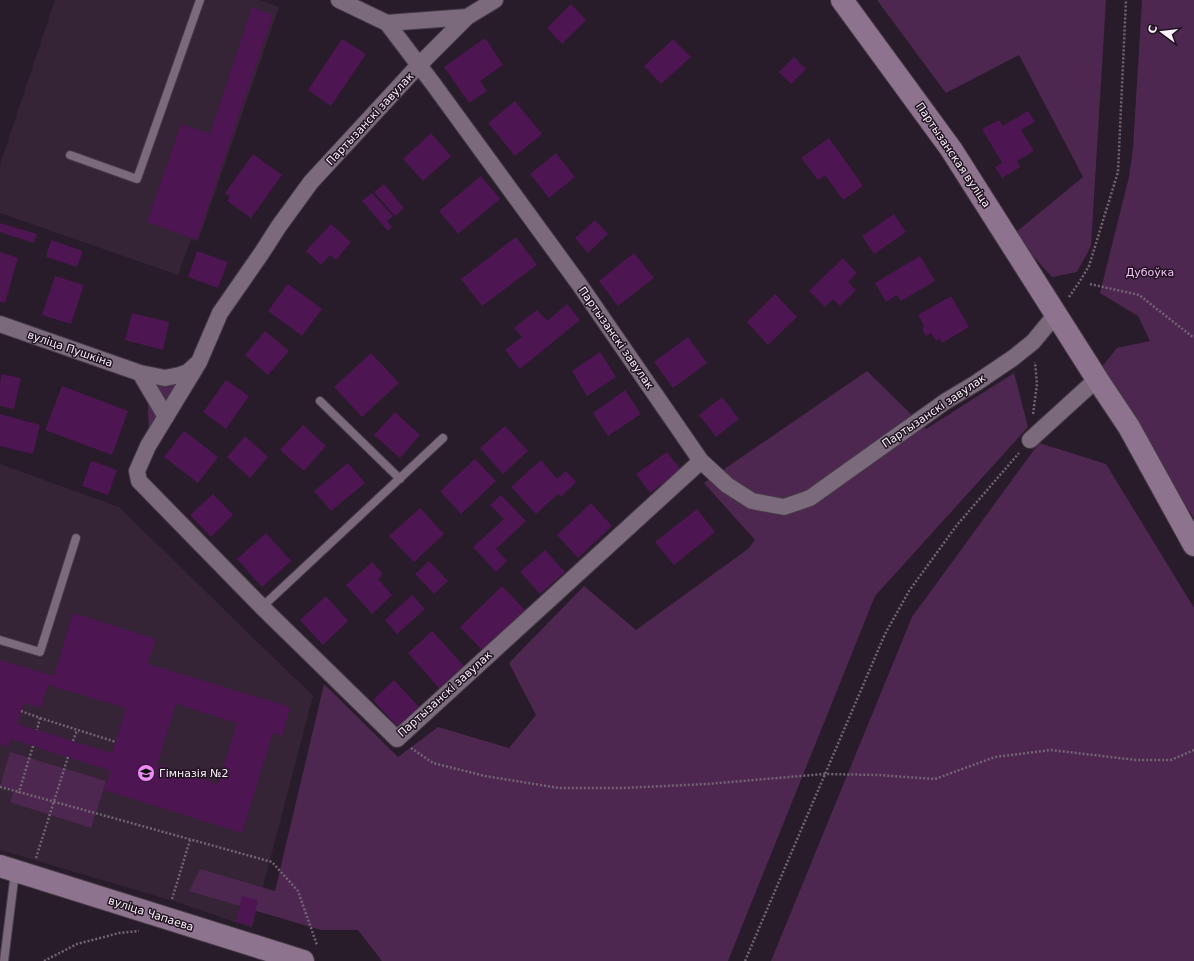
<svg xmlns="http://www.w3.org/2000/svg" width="1194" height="961" font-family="'DejaVu Sans',sans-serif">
  <rect width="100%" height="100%" fill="#291c2a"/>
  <path fill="#352336" d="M 55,0 L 259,0 L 279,7 L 198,241 L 191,239 L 178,275 L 0,213 L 0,165 Z
    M 0,464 L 119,507 L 313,696 L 252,928 L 180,903 L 0,850 Z"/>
  <path fill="#4d2750" d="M 877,0 L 1106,0 L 1091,246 L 1077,272 L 1052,277 L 1033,256 L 1015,233 L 1083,177 L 1019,55 L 946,93 Z
    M 1142,0 L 1194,0 L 1194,518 L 1142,438 L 1101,368 L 1117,348 L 1150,341 L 1138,316 L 1100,293 L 1129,177 L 1133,148 Z
    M 867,371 L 926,429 L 1014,373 L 1028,427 L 875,596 L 728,961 L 382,961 L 358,930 L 321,930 L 189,891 L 200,869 L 275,891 L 324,684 L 398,757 L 438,727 L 509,748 L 536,715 L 509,663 L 584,586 L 636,630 L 748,549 L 755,540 L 704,483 Z
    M 188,372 L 149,448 L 148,400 L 150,376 Z
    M 1039,443 L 1106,464 L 1194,608 L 1194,961 L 771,961 L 912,617 Z
    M 10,752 L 106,781 L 91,828 L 10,802 L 14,790 L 0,786 Z"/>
  <path fill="#4d1552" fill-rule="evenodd" d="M 571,4 L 586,20 L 562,44 L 547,28 Z
    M 252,7 L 273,15 L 197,240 L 147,222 L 181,124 L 210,134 Z
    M 485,38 L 503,65 L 480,81 L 487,91 L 469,103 L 444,67 Z
    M 342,39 L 366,54 L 331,106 L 308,90 Z
    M 673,39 L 691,57 L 661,84 L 644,66 Z
    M 794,57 L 806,69 L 791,84 L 779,72 Z
    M 515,101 L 542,134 L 515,156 L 488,123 Z
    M 1028,111 L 1035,122 L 1021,130 L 1034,151 L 1017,161 L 1020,167 L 1002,178 L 995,167 L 1002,163 L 982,129 L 999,120 L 1003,126 Z
    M 431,133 L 451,156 L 423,181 L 403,159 Z
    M 829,138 L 863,186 L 843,200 L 825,175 L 818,180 L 801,158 Z
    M 556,153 L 575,177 L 549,198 L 530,174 Z
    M 253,154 L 282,175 L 251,218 L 227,201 L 230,197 L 225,193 Z
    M 481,176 L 500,199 L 458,234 L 439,211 Z
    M 384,184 L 404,208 L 395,216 L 374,192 Z
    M 372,193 L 393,216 L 387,221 L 392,227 L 388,231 L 362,201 Z
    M 894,214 L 906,232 L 874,254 L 862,236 Z
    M 595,220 L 608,234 L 588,253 L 575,238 Z
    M 0,223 L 37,234 L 34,243 L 0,232 Z
    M 331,224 L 351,242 L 336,260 L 330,255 L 321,265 L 306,251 Z
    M 516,237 L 537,265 L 482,306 L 461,279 Z
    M 51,240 L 83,251 L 77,267 L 46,257 Z
    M 197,251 L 228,262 L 218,288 L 188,277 Z
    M 0,252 L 18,258 L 5,303 L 0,302 Z
    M 634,253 L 654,278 L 618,306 L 599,281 Z
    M 920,256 L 935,281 L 901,301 L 897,295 L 886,302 L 875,283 Z
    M 843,258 L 857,273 L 848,282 L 856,290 L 840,306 L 833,299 L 825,307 L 809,291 Z
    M 55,276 L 84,285 L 71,324 L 42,315 Z
    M 288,284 L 322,309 L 302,336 L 268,311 Z
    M 775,294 L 797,317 L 768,345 L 747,322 Z
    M 951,296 L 969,327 L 942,343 L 940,339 L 936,341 L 931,333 L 926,336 L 922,329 L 924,326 L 918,315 Z
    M 567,304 L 580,320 L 520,369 L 505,350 L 522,337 L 514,328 L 537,310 L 547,321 Z
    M 132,313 L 169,322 L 163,350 L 125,340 Z
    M 265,331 L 289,351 L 268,375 L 245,355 Z
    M 688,337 L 707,363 L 673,388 L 654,362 Z
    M 600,352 L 616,377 L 587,396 L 572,371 Z
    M 371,353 L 399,383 L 362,417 L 334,387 Z
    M 2,374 L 21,378 L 14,409 L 0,406 L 0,383 Z
    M 226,380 L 249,396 L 226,429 L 203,412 Z
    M 62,386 L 128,411 L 112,455 L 45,430 Z
    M 625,390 L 641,414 L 608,436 L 593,413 Z
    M 722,397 L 739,419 L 716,437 L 699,415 Z
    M 395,412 L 420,435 L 400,458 L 374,435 Z
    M 0,414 L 40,425 L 33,454 L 0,446 Z
    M 303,425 L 326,446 L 304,471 L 280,450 Z
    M 505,426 L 528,451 L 503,474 L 480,448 Z
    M 184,431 L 218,457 L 198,483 L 164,457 Z
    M 245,436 L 268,457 L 250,478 L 227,457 Z
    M 667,452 L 681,470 L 650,493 L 636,474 Z
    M 475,459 L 496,481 L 461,514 L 440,491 Z
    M 541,460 L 557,479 L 566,471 L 576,482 L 561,497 L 558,494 L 536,514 L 511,487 Z
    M 91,461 L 117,470 L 108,495 L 82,486 Z
    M 348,463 L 365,483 L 331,511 L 314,491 Z
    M 213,494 L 233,515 L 211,537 L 190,515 Z
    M 501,495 L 526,521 L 496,549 L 507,561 L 496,572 L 473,547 L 504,519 L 490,505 Z
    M 591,503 L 612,526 L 578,558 L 557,535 Z
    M 420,508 L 444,534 L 414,562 L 389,536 Z
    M 697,509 L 715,532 L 674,565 L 655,542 Z
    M 266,533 L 291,561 L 262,587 L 237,559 Z
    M 545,550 L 565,572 L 540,594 L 520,572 Z
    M 429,561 L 448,581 L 434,594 L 415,574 Z
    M 372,562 L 383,574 L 378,579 L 392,595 L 372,614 L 346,585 Z
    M 502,586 L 525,610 L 483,651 L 460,627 Z
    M 412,595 L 425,609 L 397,634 L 385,620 Z
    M 326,596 L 348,621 L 323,645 L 300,620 Z
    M 73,613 L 156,639 L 148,664 L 290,707 L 282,736 L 273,733 L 242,833 L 104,790 L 111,771 L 11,739 L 9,747 L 0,744 L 0,660 L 54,676 ZM 48,685 L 126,708 L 112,753 L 17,724 L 24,703 L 41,708 ZM 176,704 L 237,723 L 218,784 L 157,765 Z
    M 432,631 L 464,666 L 439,688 L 408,653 Z
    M 394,680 L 419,707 L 398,727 L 373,700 Z
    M 242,896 L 258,900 L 252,926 L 236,922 Z"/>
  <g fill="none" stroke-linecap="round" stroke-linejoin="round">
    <g stroke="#453a45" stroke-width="10">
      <path id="lane" d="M 70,155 L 137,179 L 200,0
        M 320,401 L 400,479
        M 262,607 L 443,438
        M 0,640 L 40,652 L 76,538
        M 4,961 L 15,872"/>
    </g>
    <g stroke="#453a45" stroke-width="18">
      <path id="street" d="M 339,0 L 387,23 L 434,85 L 579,284 L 701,461
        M 387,23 L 467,17
        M 0,324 L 140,373 L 165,378 L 180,375 L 188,372 L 199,362 L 220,313 L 261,254 L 279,226 L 311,182 L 418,66 L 467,17 L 495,0
        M 199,362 L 148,446 L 137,471 L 139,481 L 262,607 L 397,739 L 701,461 L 727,485 L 752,501 L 784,507 L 810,498 L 946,401 L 976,383 L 1013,358 L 1033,342 L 1056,314
        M 140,373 L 166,417
        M 1030,440 L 1097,379"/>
    </g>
    <g stroke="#453a45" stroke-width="24">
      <path id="secondary" d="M 842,0 L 951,149 L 1097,379 L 1129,427 L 1194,545
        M 0,866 L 303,961"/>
    </g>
    <path stroke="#716572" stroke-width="2.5" stroke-dasharray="2 2" stroke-linecap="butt" d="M 1090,284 L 1139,295 L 1194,338
      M 1069,297 L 1080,281 L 1089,266 L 1118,172 L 1126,0
      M 1033,414 L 1037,384 L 1035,362
      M 21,711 L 40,718 L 37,730
      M 40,718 L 116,742
      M 73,741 L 77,730
      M 33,746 L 19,792 L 272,862 L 298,891 L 317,945
      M 411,748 L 433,763 L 485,776 L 559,788 L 623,788 L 707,784 L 824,774 L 878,775 L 935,779 L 995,757 L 1051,750 L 1136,760 L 1171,760 L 1194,750
      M 0,787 L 19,792
      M 36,858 L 68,757
      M 172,899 L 190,840
      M 44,961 L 77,944 L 119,933 L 139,931
      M 745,961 L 885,634 L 909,591 L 957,525 L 1019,453"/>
    <use href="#lane" stroke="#7a6a7b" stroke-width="8"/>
    <use href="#street" stroke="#7a6a7b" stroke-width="16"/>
    <use href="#secondary" stroke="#8d738e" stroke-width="22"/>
  </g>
  <defs>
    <g id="school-disc" transform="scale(0.9)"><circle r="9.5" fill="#ef8bf6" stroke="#201320"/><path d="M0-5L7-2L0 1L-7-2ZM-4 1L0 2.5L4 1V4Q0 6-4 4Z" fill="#111"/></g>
  </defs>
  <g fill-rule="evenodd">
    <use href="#school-disc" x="146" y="773"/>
  </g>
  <g text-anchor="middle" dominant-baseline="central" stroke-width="3" stroke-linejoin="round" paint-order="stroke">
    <g font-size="11" fill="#faf1fb" stroke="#201320">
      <text transform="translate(370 119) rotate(-47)">Партызанскі завулак</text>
      <text transform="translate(953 155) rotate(56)">Партызанская вуліца</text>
      <text transform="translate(616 338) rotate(55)">Партызанскі завулак</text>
      <text transform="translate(70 349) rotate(19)">вуліца Пушкіна</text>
      <text transform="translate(934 411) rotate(-34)">Партызанскі завулак</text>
      <text transform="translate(445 694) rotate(-42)">Партызанскі завулак</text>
      <text transform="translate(151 914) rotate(18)">вуліца Чапаева</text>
    </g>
    <g font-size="11" fill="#f2c1f5" stroke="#201320">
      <text x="1150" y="272">Дубоўка</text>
    </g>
    <g font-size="11" fill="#faf1fb" stroke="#201320" text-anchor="start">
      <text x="159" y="773">Гімназія №2</text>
    </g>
  </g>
  <g transform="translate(1162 32) rotate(285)" stroke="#201320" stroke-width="3" paint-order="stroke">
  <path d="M0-3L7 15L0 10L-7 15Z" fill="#faf1fb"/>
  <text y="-6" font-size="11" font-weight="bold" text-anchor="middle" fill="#faf1fb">С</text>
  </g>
</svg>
